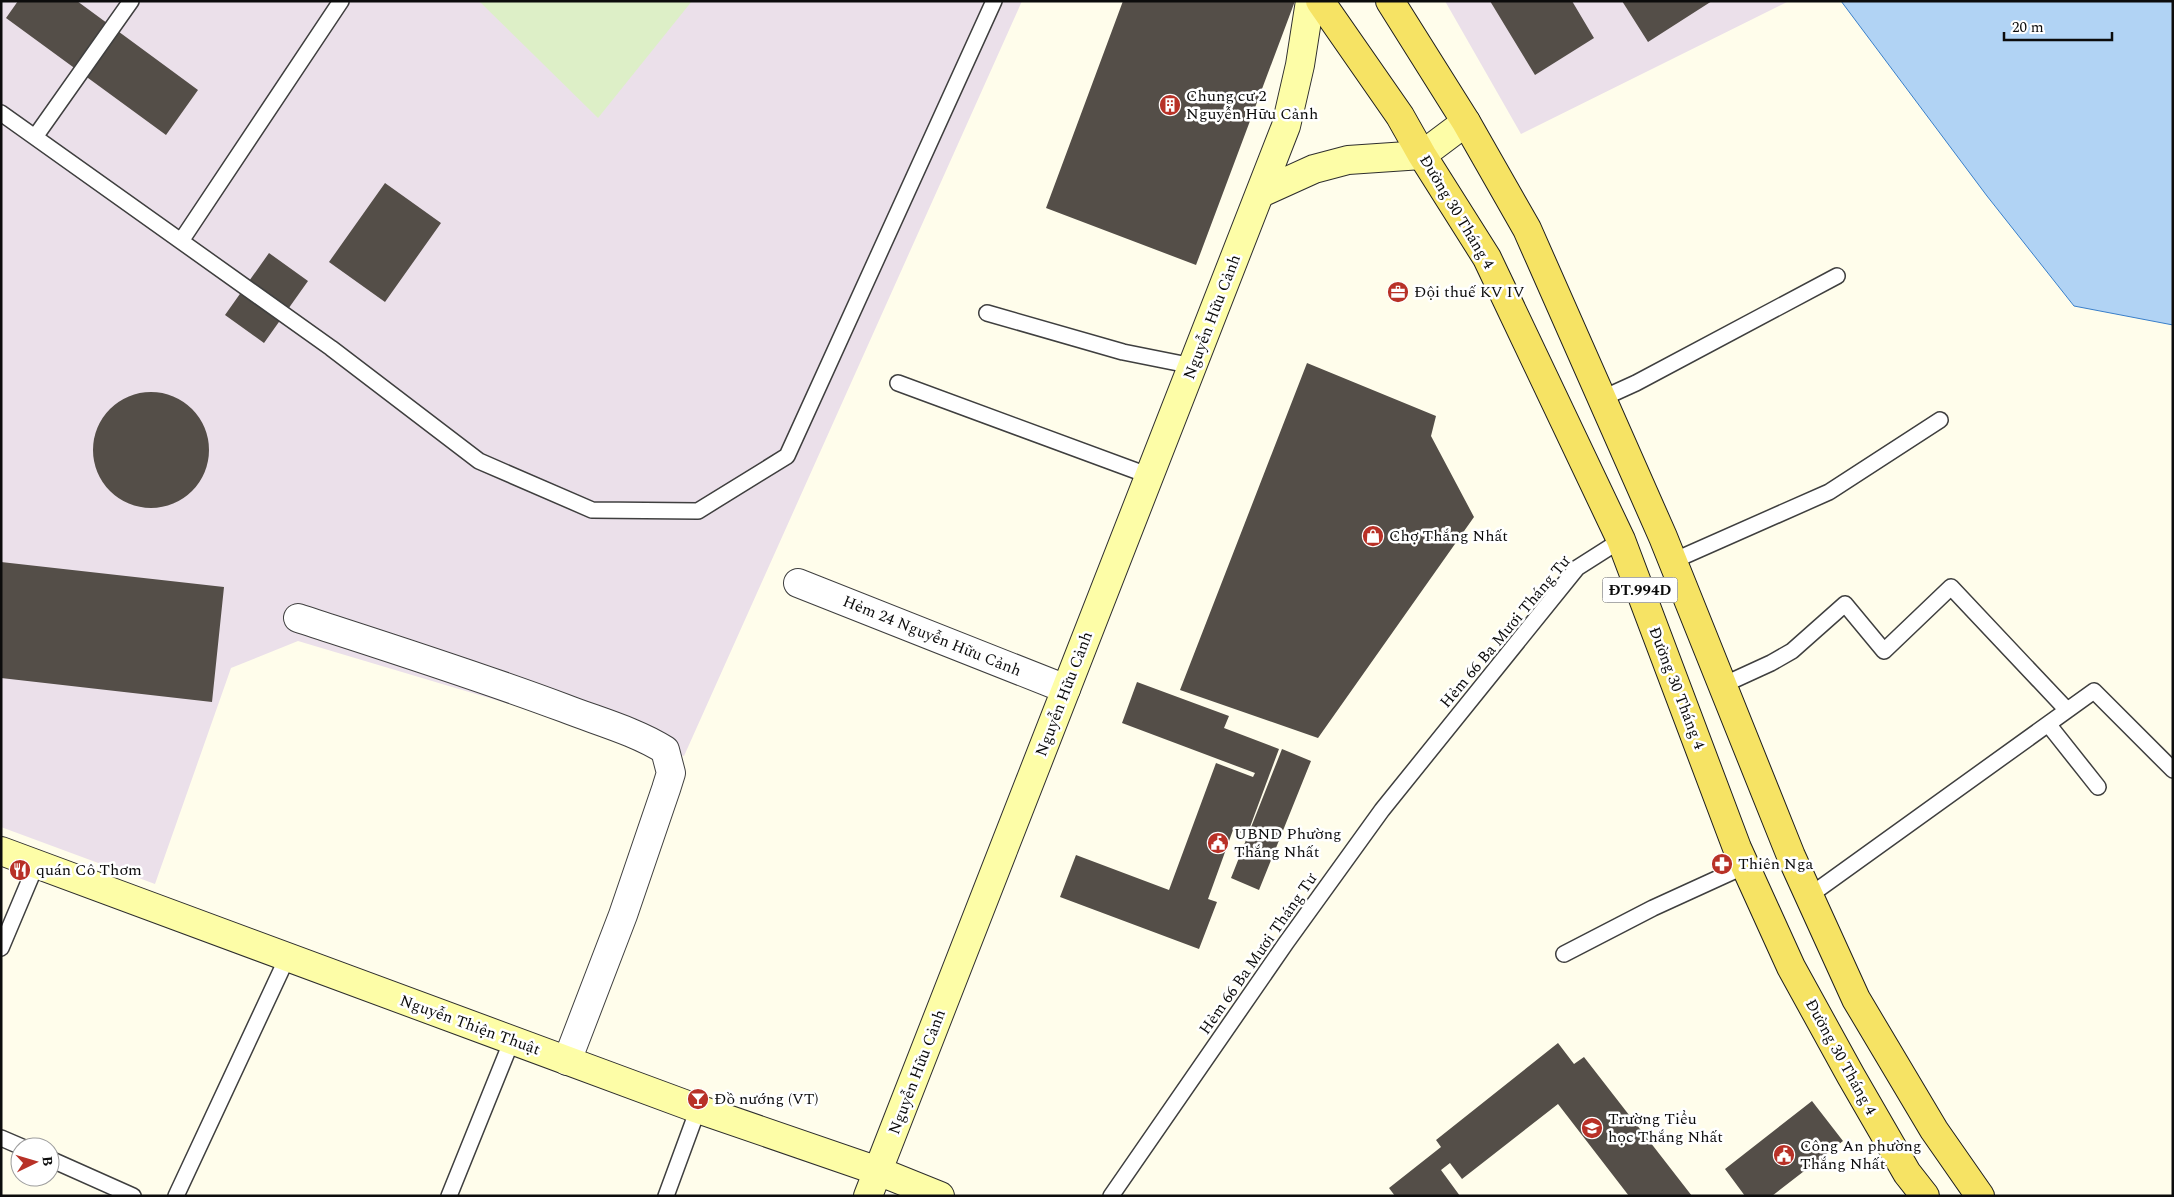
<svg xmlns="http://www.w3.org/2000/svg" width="2174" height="1197" font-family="Spectral,serif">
  <rect width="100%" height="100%" fill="#fffdeb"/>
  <path fill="#ebe0ea" d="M 1,1 L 1022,1 L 684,756 L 298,641 L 231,668 L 155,884 L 1,827 Z
    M 1445,1 L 1789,1 L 1521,134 Z"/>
  <path fill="#ddefc7" d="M 479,1 L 692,1 L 598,118 Z"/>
  <path fill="#b1d3f4" stroke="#397fca" d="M 1841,1 L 2173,1 L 2173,325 L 2074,306 L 1987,196 Z"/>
  <path fill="#544e48" d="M 18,1 L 77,1 L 198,90 L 166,135 L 6,18 Z
    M 1123,1 L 1295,1 L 1196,265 L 1046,208 Z
    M 1490,1 L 1572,1 L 1594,38 L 1535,75 Z
    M 1622,1 L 1712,1 L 1648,42 Z
    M 385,183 L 441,223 L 385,302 L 329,262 Z
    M 269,253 L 308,281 L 264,343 L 225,315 Z
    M 1307,363 L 1436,416 L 1431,436 L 1474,517 L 1318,738 L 1180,690 Z
    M93 450a58 58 0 1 1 116 0a58 58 0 1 1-116 0Z
    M 1,562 L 224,587 L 212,702 L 1,678 Z
    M 1137,682 L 1229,716 L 1224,728 L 1279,749 L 1247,835 L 1233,830 L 1208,899 L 1217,902 L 1199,949 L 1060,897 L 1076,855 L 1169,890 L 1216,763 L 1253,777 L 1255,773 L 1122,723 Z
    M 1282,749 L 1311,761 L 1259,890 L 1231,878 Z
    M 1558,1043 L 1574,1064 L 1584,1057 L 1692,1196 L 1629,1196 L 1558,1104 L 1462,1179 L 1450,1163 L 1441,1170 L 1460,1196 L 1395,1196 L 1389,1188 L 1441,1147 L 1436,1140 Z
    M 1812,1101 L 1843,1141 L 1772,1196 L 1745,1196 L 1725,1169 Z"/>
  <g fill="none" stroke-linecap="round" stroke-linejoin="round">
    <g stroke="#3f3f3f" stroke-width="18">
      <path id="lane" d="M 1,113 L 331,348 L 479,461 L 592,510 L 698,511 L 787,456 L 994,1
        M 35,137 L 131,1
        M 181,241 L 341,1
        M 987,313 L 1123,352 L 1193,366
        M 898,383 L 1150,476
        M 1603,398 L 1636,383 L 1837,276
        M 1673,561 L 1829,492 L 1940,420
        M 1723,685 L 1771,663 L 1792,651 L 1845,604 L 1884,651 L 1951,587 L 2067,710
        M 2048,724 L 2098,787
        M 1809,896 L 2094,691 L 2173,770
        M 1,948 L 36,865
        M 1564,954 L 1653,908 L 1745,866
        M 1,1138 L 22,1147
        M 50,1159 L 133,1196
        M 176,1196 L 287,958
        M 449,1196 L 512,1040
        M 666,1196 L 698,1109
        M 1111,1196 L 1286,943 L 1382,810 L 1577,568 L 1621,540"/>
    </g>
    <g stroke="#3f3f3f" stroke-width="30">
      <path id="street" d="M 798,583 L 1066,689
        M 298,618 C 387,647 476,675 564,708 C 597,721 635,731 665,750 L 671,773 L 666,789 L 623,915 L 567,1061"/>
    </g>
    <g stroke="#2e2e2e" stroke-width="30">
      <path id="secondary" d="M 1261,193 L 1314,169 L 1348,160 L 1422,155 L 1466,122
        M 1,851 L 698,1109 L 878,1171 L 940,1196
        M 868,1196 L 1286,126 L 1300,65 L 1310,1"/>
    </g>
    <g stroke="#1d1d1d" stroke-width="30">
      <path id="primary" d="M 1320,1 L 1400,116 L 1422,155 L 1487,258 L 1621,540 L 1737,848 L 1791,967 L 1851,1076 L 1907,1173 L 1925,1196
        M 1390,1 L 1466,122 L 1527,229 L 1663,537 L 1791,856 L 1856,999 L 1934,1130 L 1980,1196"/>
    </g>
    <use href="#lane" stroke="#fff" stroke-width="15"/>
    <use href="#street" stroke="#fff" stroke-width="28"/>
    <use href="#secondary" stroke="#fdfda7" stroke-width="28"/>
    <use href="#primary" stroke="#f6e364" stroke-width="28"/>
  </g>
  <defs>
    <g id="building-disc" transform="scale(1.125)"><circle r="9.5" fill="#b83127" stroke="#fff"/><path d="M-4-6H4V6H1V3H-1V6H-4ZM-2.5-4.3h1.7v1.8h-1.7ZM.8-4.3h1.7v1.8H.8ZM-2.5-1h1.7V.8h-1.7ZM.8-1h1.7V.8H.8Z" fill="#fff"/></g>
    <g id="office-disc" transform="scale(1.125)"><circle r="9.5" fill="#b83127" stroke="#fff"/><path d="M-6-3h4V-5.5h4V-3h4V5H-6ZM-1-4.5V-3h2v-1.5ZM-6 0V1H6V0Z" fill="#fff"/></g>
    <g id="shop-disc" transform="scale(1.125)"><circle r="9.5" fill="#b83127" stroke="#fff"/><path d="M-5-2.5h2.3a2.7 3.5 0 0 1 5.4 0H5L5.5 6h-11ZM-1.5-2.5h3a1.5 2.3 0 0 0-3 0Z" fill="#fff"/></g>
    <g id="civic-disc" transform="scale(1.125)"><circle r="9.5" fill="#b83127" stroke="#fff"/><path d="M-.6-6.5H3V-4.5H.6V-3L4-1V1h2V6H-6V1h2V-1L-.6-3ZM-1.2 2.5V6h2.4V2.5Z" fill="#fff"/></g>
    <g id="pharmacy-disc" transform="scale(1.125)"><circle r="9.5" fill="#b83127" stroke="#fff"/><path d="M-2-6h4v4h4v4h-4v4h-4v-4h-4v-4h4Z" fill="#fff"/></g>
    <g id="restaurant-disc" transform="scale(1.125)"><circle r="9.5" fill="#b83127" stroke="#fff"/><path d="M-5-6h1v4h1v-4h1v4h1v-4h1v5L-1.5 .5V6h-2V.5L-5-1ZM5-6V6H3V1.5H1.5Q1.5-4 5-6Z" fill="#fff"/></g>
    <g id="bar-disc" transform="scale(1.125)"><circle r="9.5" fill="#b83127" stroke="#fff"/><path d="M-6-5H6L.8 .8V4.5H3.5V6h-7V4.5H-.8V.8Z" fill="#fff"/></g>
    <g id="school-disc" transform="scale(1.125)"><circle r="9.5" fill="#b83127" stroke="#fff"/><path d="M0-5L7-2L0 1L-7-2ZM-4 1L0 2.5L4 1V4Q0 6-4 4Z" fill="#fff"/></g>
  </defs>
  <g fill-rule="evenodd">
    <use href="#building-disc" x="1170" y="105"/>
    <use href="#office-disc" x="1398" y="292"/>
    <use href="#shop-disc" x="1373" y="536"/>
    <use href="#civic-disc" x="1218" y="843"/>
    <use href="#pharmacy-disc" x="1722" y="864"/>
    <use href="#restaurant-disc" x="20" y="870"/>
    <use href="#bar-disc" x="698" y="1099"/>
    <use href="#school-disc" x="1592" y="1128"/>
    <use href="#civic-disc" x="1784" y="1155"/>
  </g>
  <g text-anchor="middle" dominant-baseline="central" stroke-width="5" stroke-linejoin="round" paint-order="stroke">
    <rect fill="#fff" stroke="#555" stroke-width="1" x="1602.5" y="577.5" width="75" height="25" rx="4"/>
    <g font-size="15" font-weight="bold" fill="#0c0c0c">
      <text x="1640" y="590">ĐT.994D</text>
    </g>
    <g font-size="16" fill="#0c0c0c" stroke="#fff" text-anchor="start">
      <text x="1186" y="96">Chung cư 2<tspan x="1186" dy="18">Nguyễn Hữu Cảnh</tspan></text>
      <text x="1414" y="292">Đội thuế KV IV</text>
      <text x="1389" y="536">Chợ Thắng Nhất</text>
      <text x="1234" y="834">UBND Phường<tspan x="1234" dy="18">Thắng Nhất</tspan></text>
      <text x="1738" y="864">Thiên Nga</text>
      <text x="36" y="870">quán Cô Thơm</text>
      <text x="714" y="1099">Đồ nướng (VT)</text>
      <text x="1608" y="1119">Trường Tiểu<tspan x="1608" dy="18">học Thắng Nhất</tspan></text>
      <text x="1800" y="1146">Công An phường<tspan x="1800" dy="18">Thắng Nhất</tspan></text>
    </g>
    <g font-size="16" fill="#0c0c0c" stroke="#fff">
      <text transform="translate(1457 212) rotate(59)">Đường 30 Tháng 4</text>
      <text transform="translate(1212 317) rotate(-69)">Nguyễn Hữu Cảnh</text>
      <text transform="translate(1505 632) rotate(-50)">Hẻm 66 Ba Mươi Tháng Tư</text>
      <text transform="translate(932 636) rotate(22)">Hẻm 24 Nguyễn Hữu Cảnh</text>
      <text transform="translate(1677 688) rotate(69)">Đường 30 Tháng 4</text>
      <text transform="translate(1064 694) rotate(-69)">Nguyễn Hữu Cảnh</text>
      <text transform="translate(1258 954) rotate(-55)">Hẻm 66 Ba Mươi Tháng Tư</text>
      <text transform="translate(470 1025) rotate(20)">Nguyễn Thiện Thuật</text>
      <text transform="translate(1841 1057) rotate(61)">Đường 30 Tháng 4</text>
      <text transform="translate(917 1072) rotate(-69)">Nguyễn Hữu Cảnh</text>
    </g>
  </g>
  <rect width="2174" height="1197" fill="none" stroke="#0c0c0c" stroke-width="5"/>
  <g transform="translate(35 1162) rotate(85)"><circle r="24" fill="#ffffff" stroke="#9e9e9e"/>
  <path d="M0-4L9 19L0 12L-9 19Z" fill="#b83127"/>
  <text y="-8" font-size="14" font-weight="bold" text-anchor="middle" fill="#0c0c0c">B</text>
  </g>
  <path d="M2004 32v8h108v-8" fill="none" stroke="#0c0c0c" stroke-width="2.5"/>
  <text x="2012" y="32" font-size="15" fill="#0c0c0c" stroke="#ffffff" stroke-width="4" paint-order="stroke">20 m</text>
</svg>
